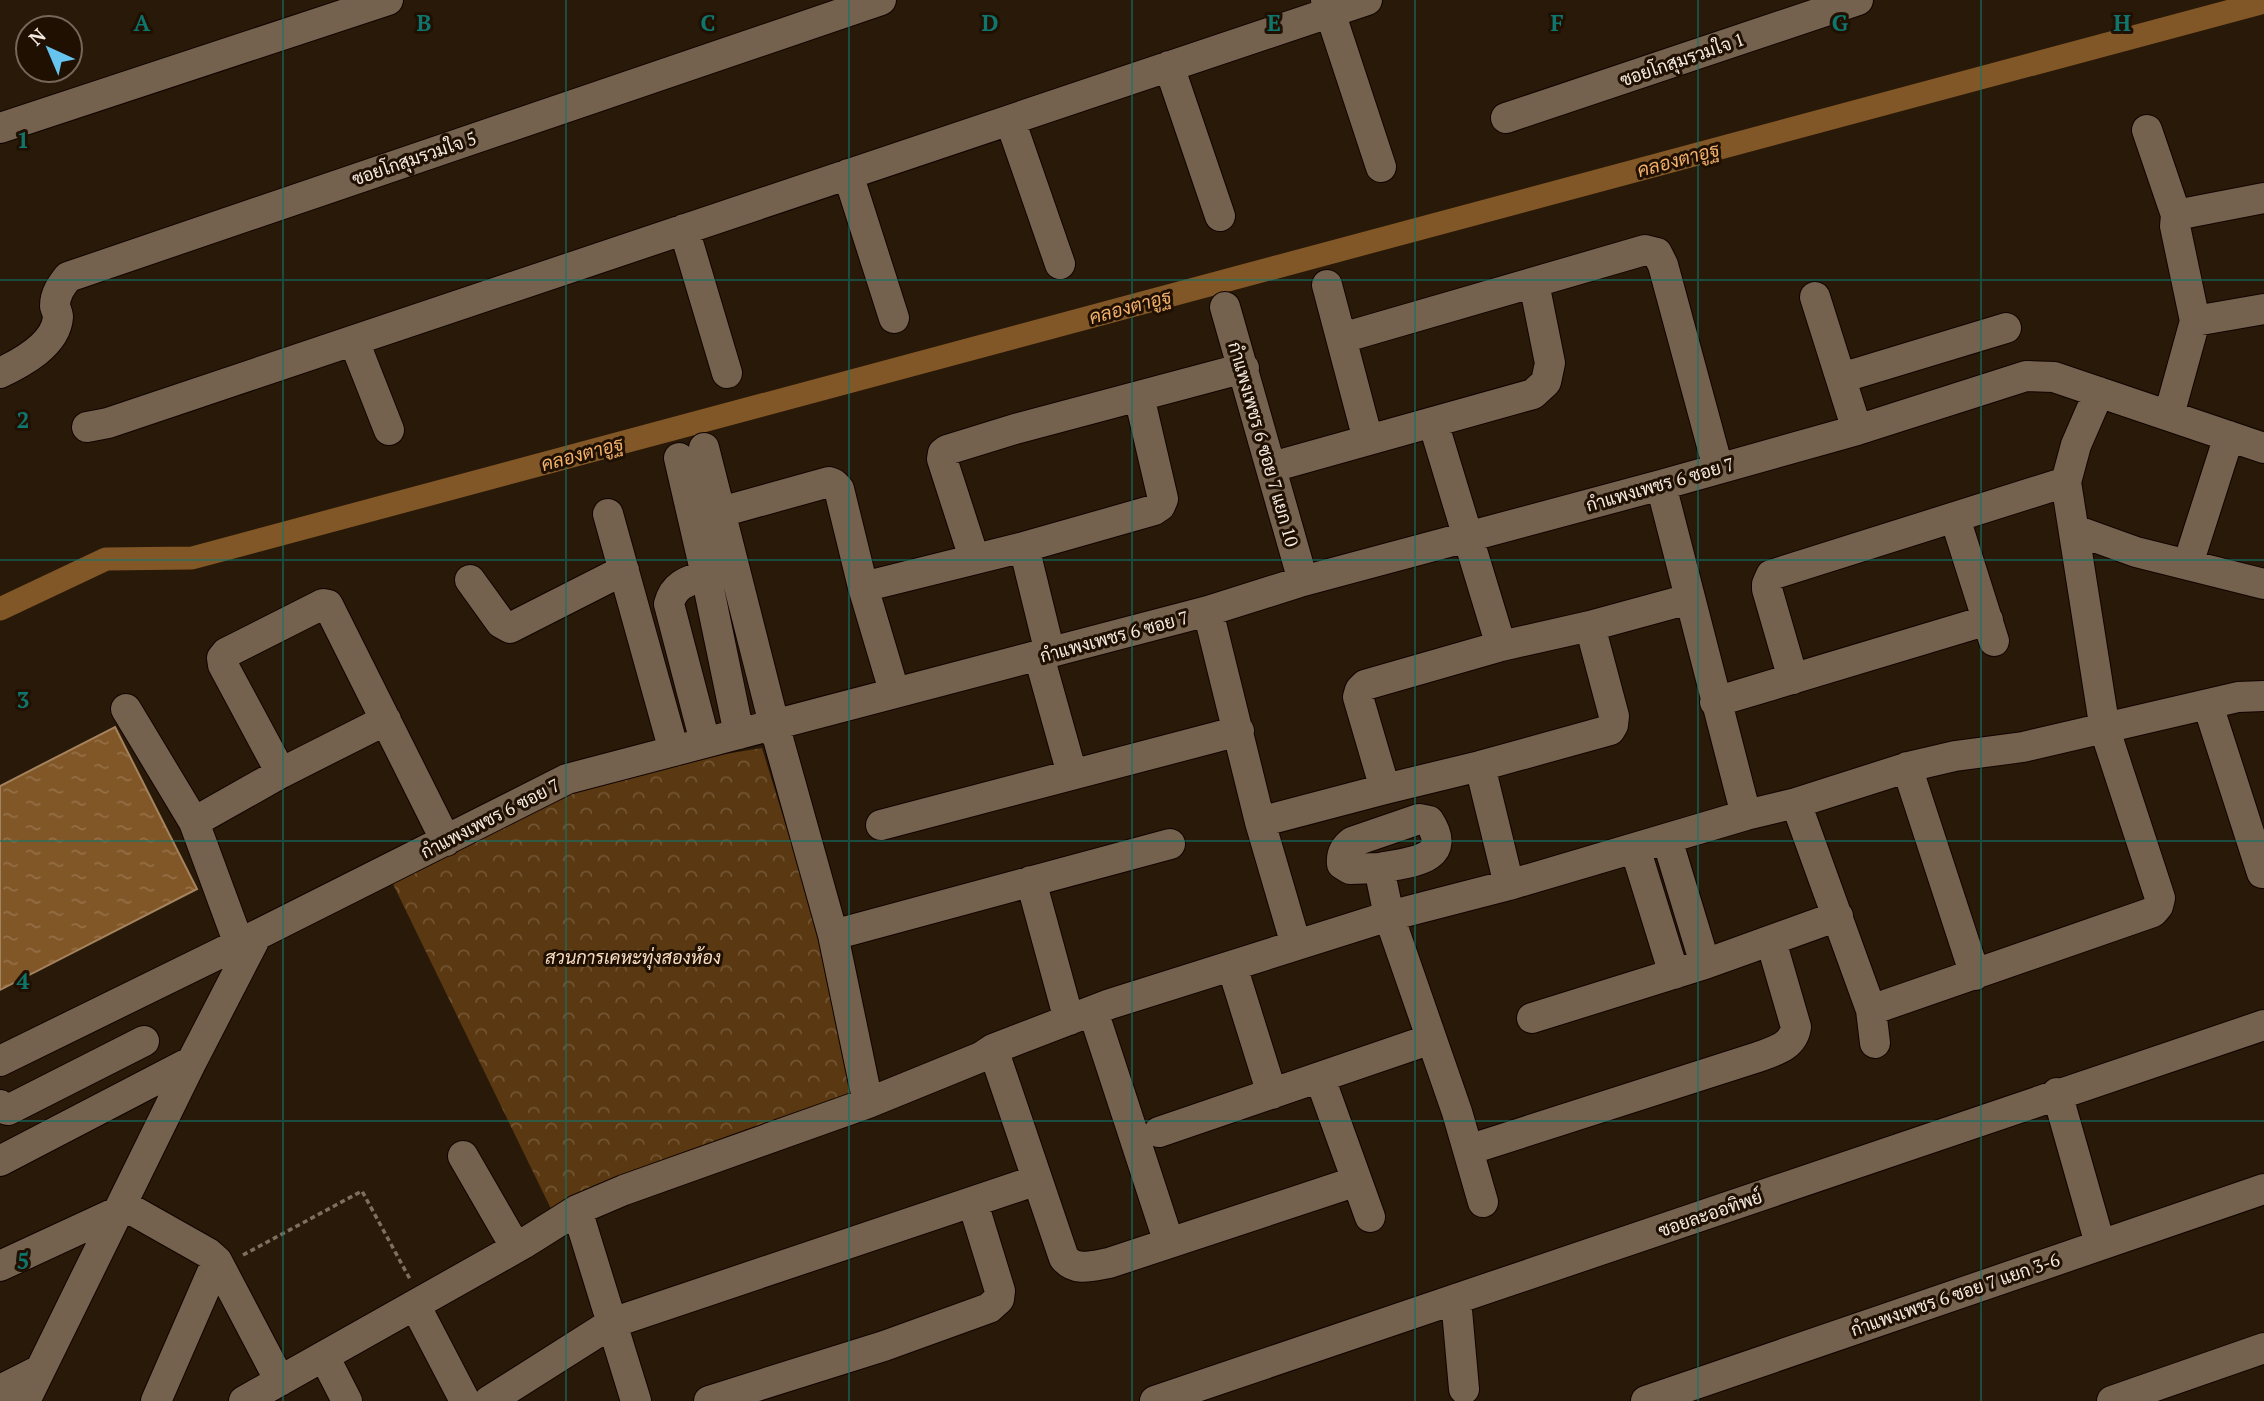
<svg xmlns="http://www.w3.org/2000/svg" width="2264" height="1401" font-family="'PT Serif',Sarabun,serif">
  <defs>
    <pattern id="park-crowns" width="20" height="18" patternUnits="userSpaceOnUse" patternTransform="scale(1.75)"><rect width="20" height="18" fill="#5a3811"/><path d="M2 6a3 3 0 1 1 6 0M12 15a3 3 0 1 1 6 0" fill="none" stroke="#725533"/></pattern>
    <pattern id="water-ripples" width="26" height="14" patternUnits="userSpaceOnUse" patternTransform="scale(1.75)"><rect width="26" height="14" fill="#825727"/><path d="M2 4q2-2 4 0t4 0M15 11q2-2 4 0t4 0" fill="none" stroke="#946f46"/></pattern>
  </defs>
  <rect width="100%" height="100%" fill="#291908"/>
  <path fill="url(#park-crowns)" d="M 762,748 L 867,1090 L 555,1217 L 392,882 L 568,780 Z"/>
  <path fill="url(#water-ripples)" stroke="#a4835e" stroke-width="2" d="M 115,727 L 197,889 L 0,990 L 0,786 Z"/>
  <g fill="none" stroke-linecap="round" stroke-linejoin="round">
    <path stroke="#825727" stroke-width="23" d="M 0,609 L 106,559 L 192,558 L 2264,2"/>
    <g stroke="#110400" stroke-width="32">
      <path id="minor" d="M 1326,0 L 1381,167
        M 1169,66 L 1220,216
        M 1506,118 L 1858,0
        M 1010,120 L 1060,264
        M 0,128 L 388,0
        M 2147,130 L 2176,215
        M 848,174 L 894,318
        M 2264,198 L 2176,215 L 2175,226 L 2195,321 L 2264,309
        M 684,229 L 727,373
        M 1327,285 L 1368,440
        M 1815,297 L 1857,430
        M 1225,307 L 1303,581
        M 1342,338 L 1645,250 L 1657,253 L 1663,265 L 1718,468
        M 354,341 L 389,430
        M 0,373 C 21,363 56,345 58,317 C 58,314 56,310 55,306 C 55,294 61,286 68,277 L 881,0
        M 1841,378 L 2006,328
        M 2169,415 L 2195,321
        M 1433,422 L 1501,646 L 1590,626 L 1689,599
        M 87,427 L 108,423 L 1367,0
        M 704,448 L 774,724 L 833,935 L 868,1103
        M 679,458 L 706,575 L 739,734
        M 1272,467 L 1533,394 L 1546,382 L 1550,363 L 1534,283
        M 1661,485 L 1746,815
        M 721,512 L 829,482 L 834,484 L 839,489 L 863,587 L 894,691
        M 608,514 L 674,751
        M 1955,518 L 1994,641
        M 2075,530 L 2136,552 L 2264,584
        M 1024,547 L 1050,653
        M 974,558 L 942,459 L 943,453 L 947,450 L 1015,429 L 1244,368
        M 2188,564 L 2229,436
        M 470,580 L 501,623 L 510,628 L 624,570
        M 863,587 L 1024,547 L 1154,510 L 1160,506 L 1163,499 L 1139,396
        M 1208,611 L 1260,822 L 1296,945
        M 1039,656 L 1072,774
        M 1793,679 L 1767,589 L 1767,584 L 1771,575 L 2066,482
        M 1715,702 L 1988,620
        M 2208,705 L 2262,873
        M 126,709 L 194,822 L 239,944
        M 705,742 L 669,604 C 674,584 688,581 706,575
        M 1480,766 L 1509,885
        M 1907,767 L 1975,975
        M 281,773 L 223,665 L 222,658 L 226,653 L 323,604 L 328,605 L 446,841
        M 1385,789 L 1358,697 L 1360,690 L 1365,685 L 1501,646
        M 1796,803 L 1871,1010 L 1875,1043
        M 194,822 L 281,773 L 386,720
        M 1260,822 L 1385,789 L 1480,766 L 1610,730 L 1613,725 L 1614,716 L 1590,626
        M 881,825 L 1239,731
        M 1667,839 L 1705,964
        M 1635,848 L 1674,974
        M 1379,868 C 1408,862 1455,861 1429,821 L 1419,819 L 1352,842 C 1344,848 1341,854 1342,864 L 1350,869 L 1379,868 L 1389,916 L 1457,1112 L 1483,1202
        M 1031,881 L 1069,1020
        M 833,935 L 1170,844
        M 1232,966 L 1272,1094
        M 1871,1010 L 2153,912 L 2158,906 L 2160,898 L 2105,730 L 2066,482 L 2076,445 L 2099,392
        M 1093,1011 L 1169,1243
        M 1532,1018 L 1705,964 L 1838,916
        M 993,1049 L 1064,1258 C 1076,1272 1092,1266 1109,1263 L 1357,1181
        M 0,1061 L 257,935 L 567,779 L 1208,611 L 1303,581 L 1661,485 L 1857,430 L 2026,376 L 2054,377 L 2264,448
        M 1320,1078 L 1370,1217
        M 2057,1093 L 2100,1244
        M 0,1105 L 2,1108 L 8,1110 L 144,1041
        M 1159,1132 L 1431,1039
        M 1468,1150 L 1758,1057 C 1774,1051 1793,1047 1796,1027 L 1771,941
        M 463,1156 L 516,1248
        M 0,1161 L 192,1061 L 257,935
        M 123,1205 L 208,1253 L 217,1261 L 280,1381
        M 577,1210 L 636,1401
        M 0,1266 L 121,1210
        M 1456,1299 L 1464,1389
        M 415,1305 L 465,1401
        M 324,1356 L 347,1401
        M 0,1390 L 40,1370
        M 25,1401 L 192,1061
        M 156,1401 L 217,1261
        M 244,1401 L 523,1244 L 577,1210 L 624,1190 L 868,1103 L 981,1057 L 993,1049 L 1110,1004 L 1389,916 L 1509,885 L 1746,815 L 1796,803 L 1912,766 L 1955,756 L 2023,747 L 2238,697 L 2264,696
        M 489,1401 L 612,1323 L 1037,1180
        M 709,1401 L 884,1346 L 989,1308 L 999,1299 L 1000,1291 L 973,1203
        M 1155,1401 L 2264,1025
        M 1646,1401 L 2264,1189
        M 2112,1401 L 2264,1348"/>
    </g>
    <path stroke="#7d6f61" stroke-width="3.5" stroke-dasharray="5 3.5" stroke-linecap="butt" d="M 243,1255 L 362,1191 L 411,1281"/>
    <use href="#minor" stroke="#74614e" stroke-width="30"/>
  </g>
  <path fill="none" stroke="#0f766e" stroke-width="2" stroke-opacity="0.55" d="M 283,0 L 283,1401M 566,0 L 566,1401M 849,0 L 849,1401M 1132,0 L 1132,1401M 1415,0 L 1415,1401M 1698,0 L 1698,1401M 1981,0 L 1981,1401M 0,280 L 2264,280M 0,560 L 2264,560M 0,841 L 2264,841M 0,1121 L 2264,1121"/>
  <g text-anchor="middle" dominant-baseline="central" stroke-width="6" stroke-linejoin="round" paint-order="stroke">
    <g font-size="18" fill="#f5eae0" stroke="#1f1002">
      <text transform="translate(1682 59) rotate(-19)">ซอยโกสุมรวมใจ 1</text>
      <text transform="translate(414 158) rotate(-19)">ซอยโกสุมรวมใจ 5</text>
      <text transform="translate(1264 444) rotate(74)">กำแพงเพชร 6 ซอย 7 แยก 10</text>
      <text transform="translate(1660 484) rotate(-16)">กำแพงเพชร 6 ซอย 7</text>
      <text transform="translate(1114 636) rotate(-15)">กำแพงเพชร 6 ซอย 7</text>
      <text transform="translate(490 818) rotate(-27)">กำแพงเพชร 6 ซอย 7</text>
      <text transform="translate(1710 1213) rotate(-19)">ซอยละออทิพย์</text>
      <text transform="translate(1955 1294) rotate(-19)">กำแพงเพชร 6 ซอย 7 แยก 3-6</text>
    </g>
    <g font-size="18" font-style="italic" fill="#f9ddc3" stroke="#1f1002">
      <text x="633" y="957">สวนการเคหะทุ่งสองห้อง</text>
    </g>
    <g font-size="19" font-style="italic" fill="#f2b06b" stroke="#1f1002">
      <text transform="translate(1678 159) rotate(-15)">คลองตาอูฐ</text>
      <text transform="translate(1130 306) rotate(-15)">คลองตาอูฐ</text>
      <text transform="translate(582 453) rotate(-15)">คลองตาอูฐ</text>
    </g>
  </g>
  <g font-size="23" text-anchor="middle" font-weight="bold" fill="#0f766e" stroke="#1f1002" stroke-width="6" stroke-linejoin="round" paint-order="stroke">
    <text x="142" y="31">A</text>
    <text x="424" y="31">B</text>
    <text x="708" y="31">C</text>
    <text x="990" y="31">D</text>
    <text x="1274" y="31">E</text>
    <text x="1557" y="31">F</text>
    <text x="1840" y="31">G</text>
    <text x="2122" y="31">H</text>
    <text x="23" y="148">1</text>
    <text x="23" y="428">2</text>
    <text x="23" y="708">3</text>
    <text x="23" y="989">4</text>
    <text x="23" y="1269">5</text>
  </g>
  <g transform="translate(49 49) rotate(316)"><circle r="33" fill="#1f1002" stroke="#75675b" stroke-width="2"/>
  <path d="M0-5L12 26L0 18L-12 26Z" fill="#66c4ef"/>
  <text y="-10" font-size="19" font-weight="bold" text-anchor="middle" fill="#f5eae0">N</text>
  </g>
</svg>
